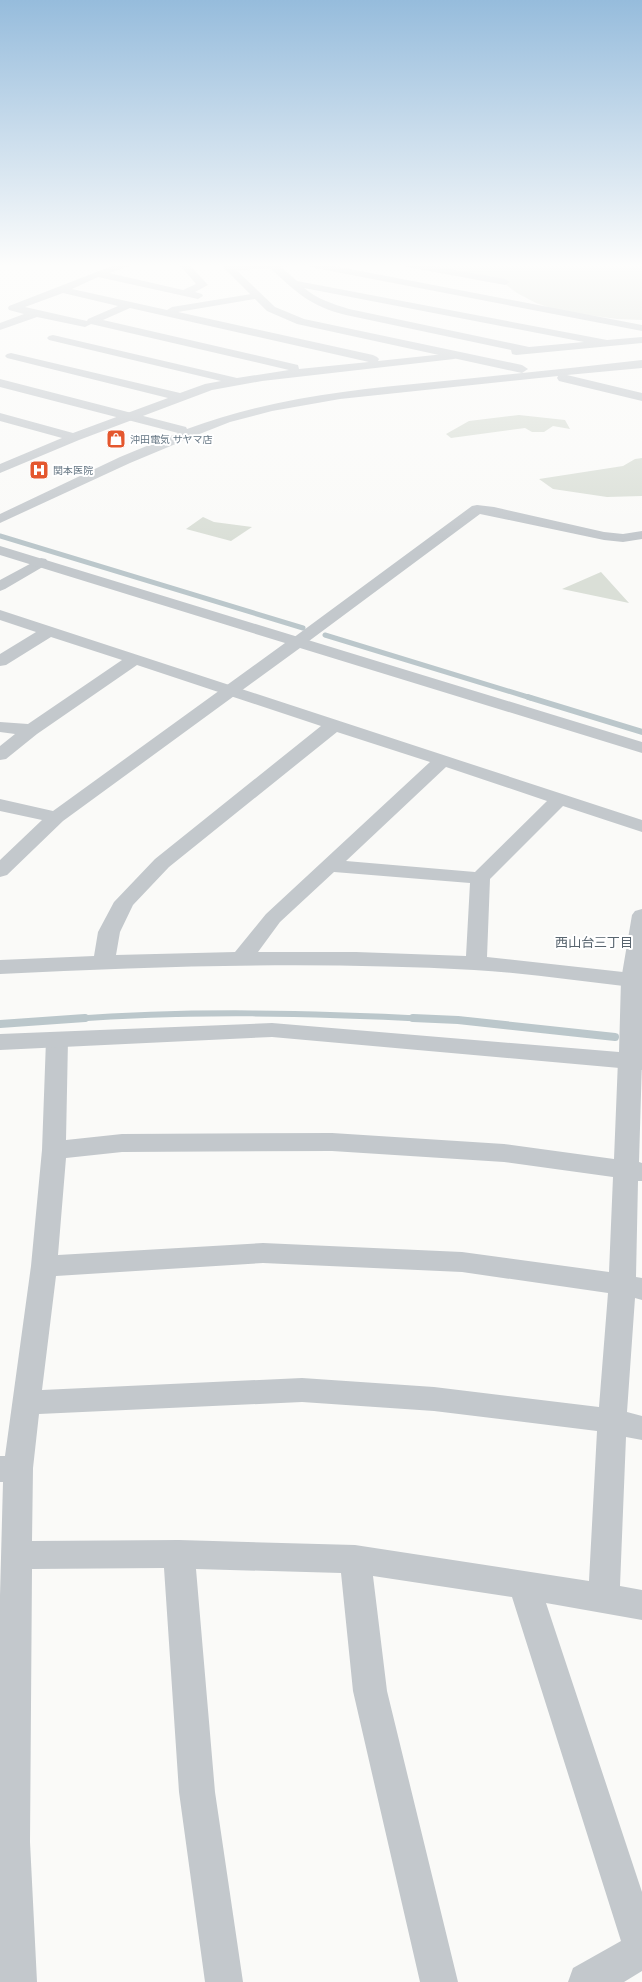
<svg xmlns="http://www.w3.org/2000/svg" width="642" height="1982" font-family="Mulish,'Noto Sans JP',sans-serif">
  <rect width="100%" height="100%" fill="#fafaf8"/>
  <path fill="#dadfd7" d="M 415,264 L 642,264 L 642,320 L 617,319 L 559,311 L 536,303 L 517,293 L 501,281 L 470,273 Z
    M 519,415 L 565,420 L 570,429 L 553,426 L 544,432 L 532,432 L 525,428 L 451,438 L 446,434 L 469,421 Z
    M 642,458 L 642,496 L 607,497 L 553,489 L 539,479 L 623,466 L 635,459 Z
    M 203,517 L 214,522 L 252,527 L 231,541 L 186,529 Z
    M 601,572 L 629,603 L 562,589 Z"/>
  <g fill="none" stroke-linecap="round" stroke-linejoin="round">
    <path stroke="#bbc7cb" stroke-width="5" d="M 0,536 L 303,628
      M 325,635 L 531,698"/>
    <path stroke="#bbc7cb" stroke-width="6" d="M 528,697 L 642,732
      M 72,1019 C 192,1010 313,1013 433,1019"/>
    <path stroke="#bbc7cb" stroke-width="8" d="M 413,1018 L 458,1020 L 615,1037
      M 0,1024 L 85,1018"/>
    <path fill="#c3c8cc" fill-rule="evenodd" d="M 117,264 L 131,264 L 130,266 L 109,273 L 183,290 L 196,284 L 179,264 L 189,264 L 208,285 L 195,292 L 202,294 L 203,296 L 198,299 L 98,277 L 72,289 L 167,310 L 172,307 L 257,293 L 261,294 L 262,296 L 261,298 L 178,312 L 373,355 L 377,357 L 379,359 L 378,361 L 454,353 L 460,356 L 454,359 L 262,381 L 212,390 L 79,440 L 0,473 L 0,464 L 62,438 L 0,421 L 0,413 L 73,433 L 168,398 L 7,358 L 5,356 L 7,354 L 11,353 L 180,393 L 205,384 L 221,381 L 49,340 L 47,338 L 49,336 L 53,335 L 237,378 L 289,370 L 91,324 L 85,327 L 37,317 L 0,330 L 0,323 L 24,314 L 9,310 L 8,308 L 9,306 ZM 63,293 L 118,306 L 88,319 L 87,321 L 25,307 ZM 130,308 L 369,362 L 299,369 L 298,365 L 103,320 Z
      M 249,264 L 289,264 L 288,266 L 281,267 L 297,281 L 607,340 L 642,337 L 642,343 L 516,355 L 512,354 L 511,350 L 346,315 C 310,306 296,292 270,268 L 231,271 L 226,268 L 231,265 ZM 304,288 L 584,342 L 529,347 L 349,309 C 333,304 317,299 304,288 Z
      M 305,264 L 324,264 L 642,325 L 642,331 L 310,267 Z
      M 402,264 L 421,264 L 505,279 L 510,282 L 505,285 L 407,267 Z
      M 477,505 L 494,507 L 604,532 L 623,534 L 642,531 L 642,539 L 623,542 L 604,540 L 480,514 L 305,644 L 299,646 L 293,644 L 291,641 L 293,638 L 472,506 Z
      M 41,558 L 46,559 L 48,562 L 46,565 L 5,589 L 0,591 L 0,580 Z
      M 0,610 L 642,820 L 642,832 L 563,806 L 490,879 L 487,957 L 632,973 L 640,975 L 642,981 L 640,985 L 632,987 C 579,981 527,973 474,970 C 316,961 158,966 0,974 L 0,960 L 94,956 L 98,932 L 114,902 L 155,859 L 321,726 L 137,665 L 37,734 L 6,759 L 0,760 L 0,746 L 15,734 L 0,732 L 0,722 L 28,724 L 122,660 L 51,637 L 6,665 L 0,666 L 0,654 L 36,632 L 0,620 ZM 337,732 L 430,762 L 266,914 L 235,952 L 116,955 L 120,932 L 133,905 L 169,867 ZM 446,767 L 547,801 L 475,872 L 346,861 ZM 334,872 L 470,883 L 466,956 L 356,952 L 258,952 L 280,922 Z
      M 57,1032 L 65,1035 L 68,1040 L 66,1140 L 122,1134 L 332,1133 L 504,1144 L 614,1159 L 618,1060 L 622,1054 L 630,1052 L 638,1054 L 642,1060 L 639,1162 L 642,1163 L 642,1181 L 638,1181 L 636,1277 L 642,1278 L 642,1300 L 635,1298 L 627,1412 L 642,1416 L 642,1440 L 626,1437 L 620,1586 L 642,1590 L 642,1620 L 546,1603 L 642,1892 L 642,1971 L 624,1982 L 568,1982 L 573,1968 L 621,1941 L 512,1597 L 373,1576 L 387,1691 L 458,1982 L 420,1982 L 353,1691 L 341,1573 L 196,1569 L 215,1792 L 243,1982 L 205,1982 L 179,1792 L 164,1568 L 32,1569 L 30,1842 L 37,1982 L 0,1982 L 0,1596 L 3,1482 L 0,1482 L 0,1456 L 5,1456 L 31,1266 L 42,1150 L 46,1040 L 49,1035 ZM 332,1151 L 504,1162 L 613,1177 L 609,1272 L 462,1252 L 263,1243 L 58,1255 L 66,1158 L 122,1152 ZM 263,1263 L 462,1272 L 608,1293 L 599,1407 L 434,1387 L 302,1378 L 42,1390 L 56,1276 ZM 302,1402 L 434,1411 L 597,1431 L 589,1581 L 355,1545 L 179,1540 L 32,1541 L 33,1468 L 39,1414 Z"/>
    <path fill="#c3c8cc" fill-rule="evenodd" d="M 220,264 L 230,264 L 275,307 L 304,319 L 522,365 L 528,369 L 522,373 L 297,324 L 267,311 Z
      M 642,360 L 642,368 L 567,375 L 642,393 L 642,401 L 559,381 L 557,378 L 558,376 L 340,399 L 272,411 L 230,422 L 197,435 L 130,463 L 0,523 L 0,514 L 120,457 L 178,433 L 0,387 L 0,379 L 186,427 L 187,429 C 267,399 349,390 434,382 C 503,375 573,368 642,360 Z
      M 0,546 L 642,742 L 642,753 L 300,648 L 63,821 L 7,875 L 0,877 L 0,860 L 42,820 L 0,811 L 0,799 L 53,811 L 285,643 L 0,555 Z
      M 642,909 L 642,1070 L 272,1037 L 0,1050 L 0,1034 L 272,1023 L 619,1052 L 621,980 L 632,915 L 635,911 Z"/>
  </g>
  <linearGradient id="sky" x2="0" y2="1"><stop stop-color="#96bcdc"/><stop offset="0.49" stop-color="#fdfdfc"/><stop offset="1" stop-color="#fdfdfc" stop-opacity="0"/></linearGradient>
  <rect width="642" height="541" fill="url(#sky)"/>
  <defs>
    <g id="shop-square" transform="scale(1)"><rect x="-9" y="-9" width="18" height="18" rx="4" fill="#e4572e" stroke="#fff"/><path d="M-5-2.5h2.3a2.7 3.5 0 0 1 5.4 0H5L5.5 6h-11ZM-1.5-2.5h3a1.5 2.3 0 0 0-3 0Z" fill="#fff"/></g>
    <g id="hospital-square" transform="scale(1)"><rect x="-9" y="-9" width="18" height="18" rx="4" fill="#e4572e" stroke="#fff"/><path d="M-5-5h3v3.5h4V-5h3V5h-3V1.5h-4V5h-3Z" fill="#fff"/></g>
  </defs>
  <g fill-rule="evenodd">
    <use href="#shop-square" x="116" y="439"/>
    <use href="#hospital-square" x="39" y="470"/>
  </g>
  <g text-anchor="middle" dominant-baseline="central" stroke-width="4" stroke-linejoin="round" paint-order="stroke">
    <g font-size="10" fill="#657683" stroke="#fff" text-anchor="start">
      <text x="130" y="439">沖田電気 サヤマ店</text>
      <text x="53" y="470">関本医院</text>
    </g>
    <g font-size="13" fill="#57646e" stroke="#fff">
      <text x="594" y="942">西山台三丁目</text>
    </g>
  </g>
</svg>
